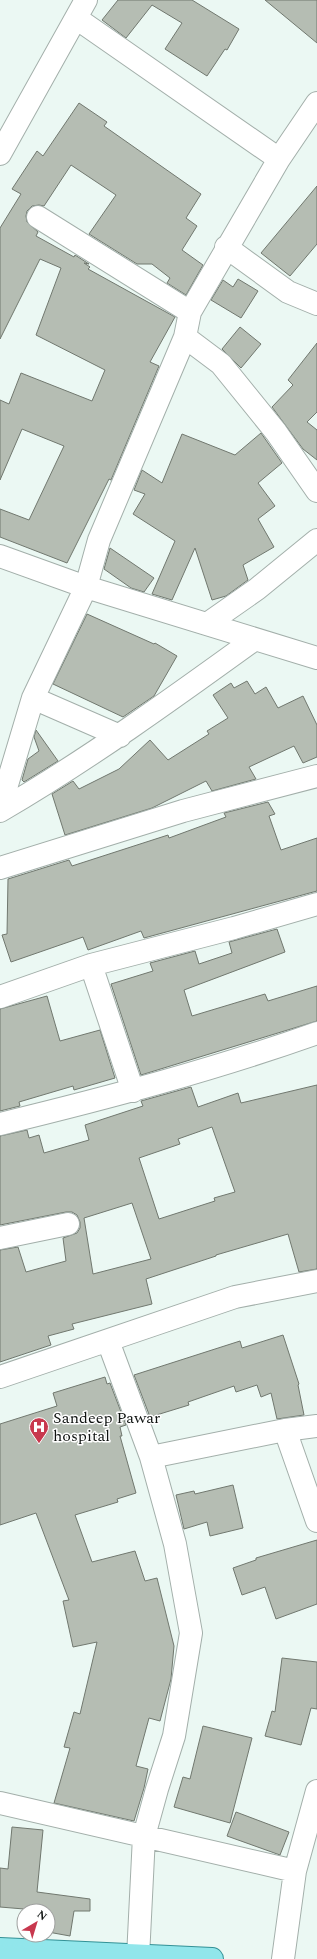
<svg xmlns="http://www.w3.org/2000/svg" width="317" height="1959" font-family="Spectral,serif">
  <rect width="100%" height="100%" fill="#ebf8f3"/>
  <path fill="#b5bdb3" stroke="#71786f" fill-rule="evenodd" d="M 118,0 L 192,0 L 239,29 L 227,50 L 225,49 L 207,76 L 165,49 L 182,23 L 152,5 L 126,38 L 102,20 Z
    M 265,0 L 317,0 L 317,43 Z
    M 79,103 L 107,122 L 104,126 L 201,194 L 186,218 L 197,226 L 182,250 L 203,265 L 186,295 L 167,283 L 170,278 L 152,264 L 137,264 L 89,234 L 116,195 L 71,165 L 44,206 L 39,205 L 32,206 L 27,211 L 26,216 L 27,222 L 38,232 L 36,236 L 74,257 L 75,255 L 89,264 L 84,263 L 90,267 L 88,269 L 175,317 L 150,362 L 159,366 L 111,480 L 109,479 L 67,563 L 0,537 L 0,509 L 29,520 L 64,446 L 22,429 L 0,480 L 0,400 L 9,404 L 21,373 L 92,401 L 105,370 L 36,335 L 61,268 L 40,259 L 0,339 L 0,228 L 21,194 L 12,189 L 37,151 L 43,156 Z
    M 317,186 L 317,244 L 290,276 L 261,253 Z
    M 238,279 L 258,291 L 241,318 L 211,300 L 223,280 L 233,287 Z
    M 240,327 L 261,344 L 241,368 L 222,349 Z
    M 317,343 L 317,412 L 307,422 L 317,430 L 317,460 L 303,449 L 272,407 L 293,385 L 288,380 Z
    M 261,433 L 282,463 L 258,483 L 275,506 L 258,519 L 274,547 L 243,565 L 248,580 L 226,596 L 212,600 L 195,548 L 172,600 L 152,594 L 175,541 L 133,514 L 145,494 L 134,490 L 142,470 L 162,483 L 182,434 L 235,455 Z
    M 110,548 L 154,578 L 144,592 L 131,588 L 104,569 Z
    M 87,614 L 154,644 L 155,643 L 177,656 L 154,696 L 123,717 L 53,684 Z
    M 247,681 L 255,694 L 266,687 L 278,708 L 303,696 L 317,725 L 317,757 L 303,763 L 294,746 L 249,767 L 256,779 L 212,791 L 206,781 L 152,808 L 65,835 L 52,794 L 73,781 L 79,789 L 119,769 L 150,740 L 168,760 L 209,734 L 207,731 L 228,718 L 213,695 L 231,683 L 234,688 Z
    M 36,730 L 58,761 L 24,782 L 22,780 L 28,759 L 39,751 L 34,737 Z
    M 268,802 L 275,814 L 269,816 L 281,850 L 317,838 L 317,891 L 144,938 L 141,931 L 88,950 L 83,937 L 11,962 L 2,935 L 7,934 L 8,879 L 69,860 L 72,866 L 168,835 L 169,838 L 226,817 L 224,813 Z
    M 277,929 L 285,952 L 184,990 L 192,1016 L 265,994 L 268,1001 L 317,986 L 317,1021 L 141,1075 L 111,984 L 153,971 L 150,963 L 195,951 L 199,964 L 232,953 L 229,942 Z
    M 47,996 L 60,1041 L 100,1030 L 115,1078 L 74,1090 L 73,1086 L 19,1102 L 20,1106 L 0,1111 L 0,1009 Z
    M 317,1085 L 317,1269 L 299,1272 L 288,1234 L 216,1255 L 216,1256 L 146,1279 L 152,1304 L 72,1324 L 74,1329 L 48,1336 L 51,1345 L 0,1362 L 0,1250 L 18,1247 L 26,1272 L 66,1261 L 63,1238 L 77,1233 L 80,1228 L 80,1222 L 77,1215 L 72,1212 L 66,1212 L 0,1225 L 0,1136 L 27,1130 L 29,1138 L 39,1135 L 44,1153 L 89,1140 L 85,1125 L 143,1106 L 141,1101 L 191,1087 L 198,1107 L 238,1093 L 241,1103 ZM 212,1127 L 235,1192 L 214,1198 L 215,1201 L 159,1219 L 139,1158 L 180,1144 L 178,1139 ZM 132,1203 L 151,1259 L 93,1274 L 84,1218 Z
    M 283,1335 L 299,1384 L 298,1385 L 304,1415 L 277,1419 L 271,1393 L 261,1397 L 257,1385 L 236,1392 L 234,1386 L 188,1402 L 189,1405 L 150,1417 L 134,1375 L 240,1341 L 242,1348 Z
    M 105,1377 L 107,1384 L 110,1383 L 126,1425 L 120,1427 L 122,1436 L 120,1436 L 136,1493 L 117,1499 L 118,1502 L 75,1515 L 92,1562 L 135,1551 L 145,1581 L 157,1578 L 174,1646 L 171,1679 L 160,1721 L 149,1718 L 136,1766 L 148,1769 L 144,1788 L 134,1821 L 54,1803 L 70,1748 L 64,1747 L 74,1712 L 80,1714 L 97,1642 L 73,1647 L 63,1601 L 69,1600 L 36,1513 L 0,1525 L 0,1424 L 57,1406 L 53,1393 Z
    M 233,1485 L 243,1528 L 210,1536 L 207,1522 L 184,1529 L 176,1495 L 194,1491 L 195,1494 Z
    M 317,1540 L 317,1604 L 276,1619 L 265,1587 L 242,1595 L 233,1568 L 256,1560 L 256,1558 Z
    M 282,1658 L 317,1662 L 317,1709 L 311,1708 L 301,1745 L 265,1736 L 272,1711 L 275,1712 Z
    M 203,1726 L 252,1738 L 230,1823 L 174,1807 L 183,1777 L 190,1779 Z
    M 236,1812 L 289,1832 L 280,1855 L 227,1836 Z
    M 12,1827 L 43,1830 L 37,1892 L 90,1899 L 90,1911 L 74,1911 L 70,1936 L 48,1932 L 48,1911 L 0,1907 L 0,1868 L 8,1869 Z"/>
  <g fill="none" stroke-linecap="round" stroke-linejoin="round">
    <g stroke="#a3afaa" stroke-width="24">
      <path id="minor" d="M 76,18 L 279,159
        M 0,154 L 86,0
        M 38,217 L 190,312
        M 226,247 L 288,292 L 317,304
        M 185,337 L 221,364 L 276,432 L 317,491
        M 0,556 L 86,587 L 317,658
        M 207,624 L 257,589 L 317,540
        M 33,698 L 120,736
        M 0,808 L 33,698 L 86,587 L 99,540 L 185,337 L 190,312 L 279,159 L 317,103
        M 0,811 C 89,759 172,699 255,639
        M 0,868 L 183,811 L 317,776
        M 91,965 L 133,1091
        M 0,997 L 91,965 L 234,928 L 317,904
        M 0,1124 C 107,1098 213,1070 317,1033
        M 0,1238 L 68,1224
        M 108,1341 L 151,1457 L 175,1544 L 191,1633 L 174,1736 L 157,1789 L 144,1836 L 138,1957
        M 0,1377 L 235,1297 L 317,1281
        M 285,1430 L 317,1521
        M 151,1457 L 285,1430 L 317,1426
        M 0,1803 L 295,1871
        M 283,1959 L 295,1871 L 317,1791"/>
    </g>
    <g stroke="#339196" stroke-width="24">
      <path id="major" d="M 0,1949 L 212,1959"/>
    </g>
    <use href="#minor" stroke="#fff" stroke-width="22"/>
    <use href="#major" stroke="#91e6eb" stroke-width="22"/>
  </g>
  <defs>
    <g id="hospital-pin" transform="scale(1)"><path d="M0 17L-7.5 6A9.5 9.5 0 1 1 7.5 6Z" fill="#c8384e" stroke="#fff"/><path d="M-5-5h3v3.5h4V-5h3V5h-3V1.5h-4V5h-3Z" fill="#fff"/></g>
  </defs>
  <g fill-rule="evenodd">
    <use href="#hospital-pin" x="39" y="1427"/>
  </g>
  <g text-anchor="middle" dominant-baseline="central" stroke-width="3" stroke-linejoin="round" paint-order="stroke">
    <g font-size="16" fill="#0e1210" stroke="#fff" text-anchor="start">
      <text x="53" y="1418">Sandeep Pawar<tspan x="53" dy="18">hospital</tspan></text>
    </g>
  </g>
  <g transform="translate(36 1923) rotate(38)"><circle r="19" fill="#ffffff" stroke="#9fa09f"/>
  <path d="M0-3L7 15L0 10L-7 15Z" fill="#c8384e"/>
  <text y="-6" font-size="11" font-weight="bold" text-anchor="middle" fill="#0e1210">N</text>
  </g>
</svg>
